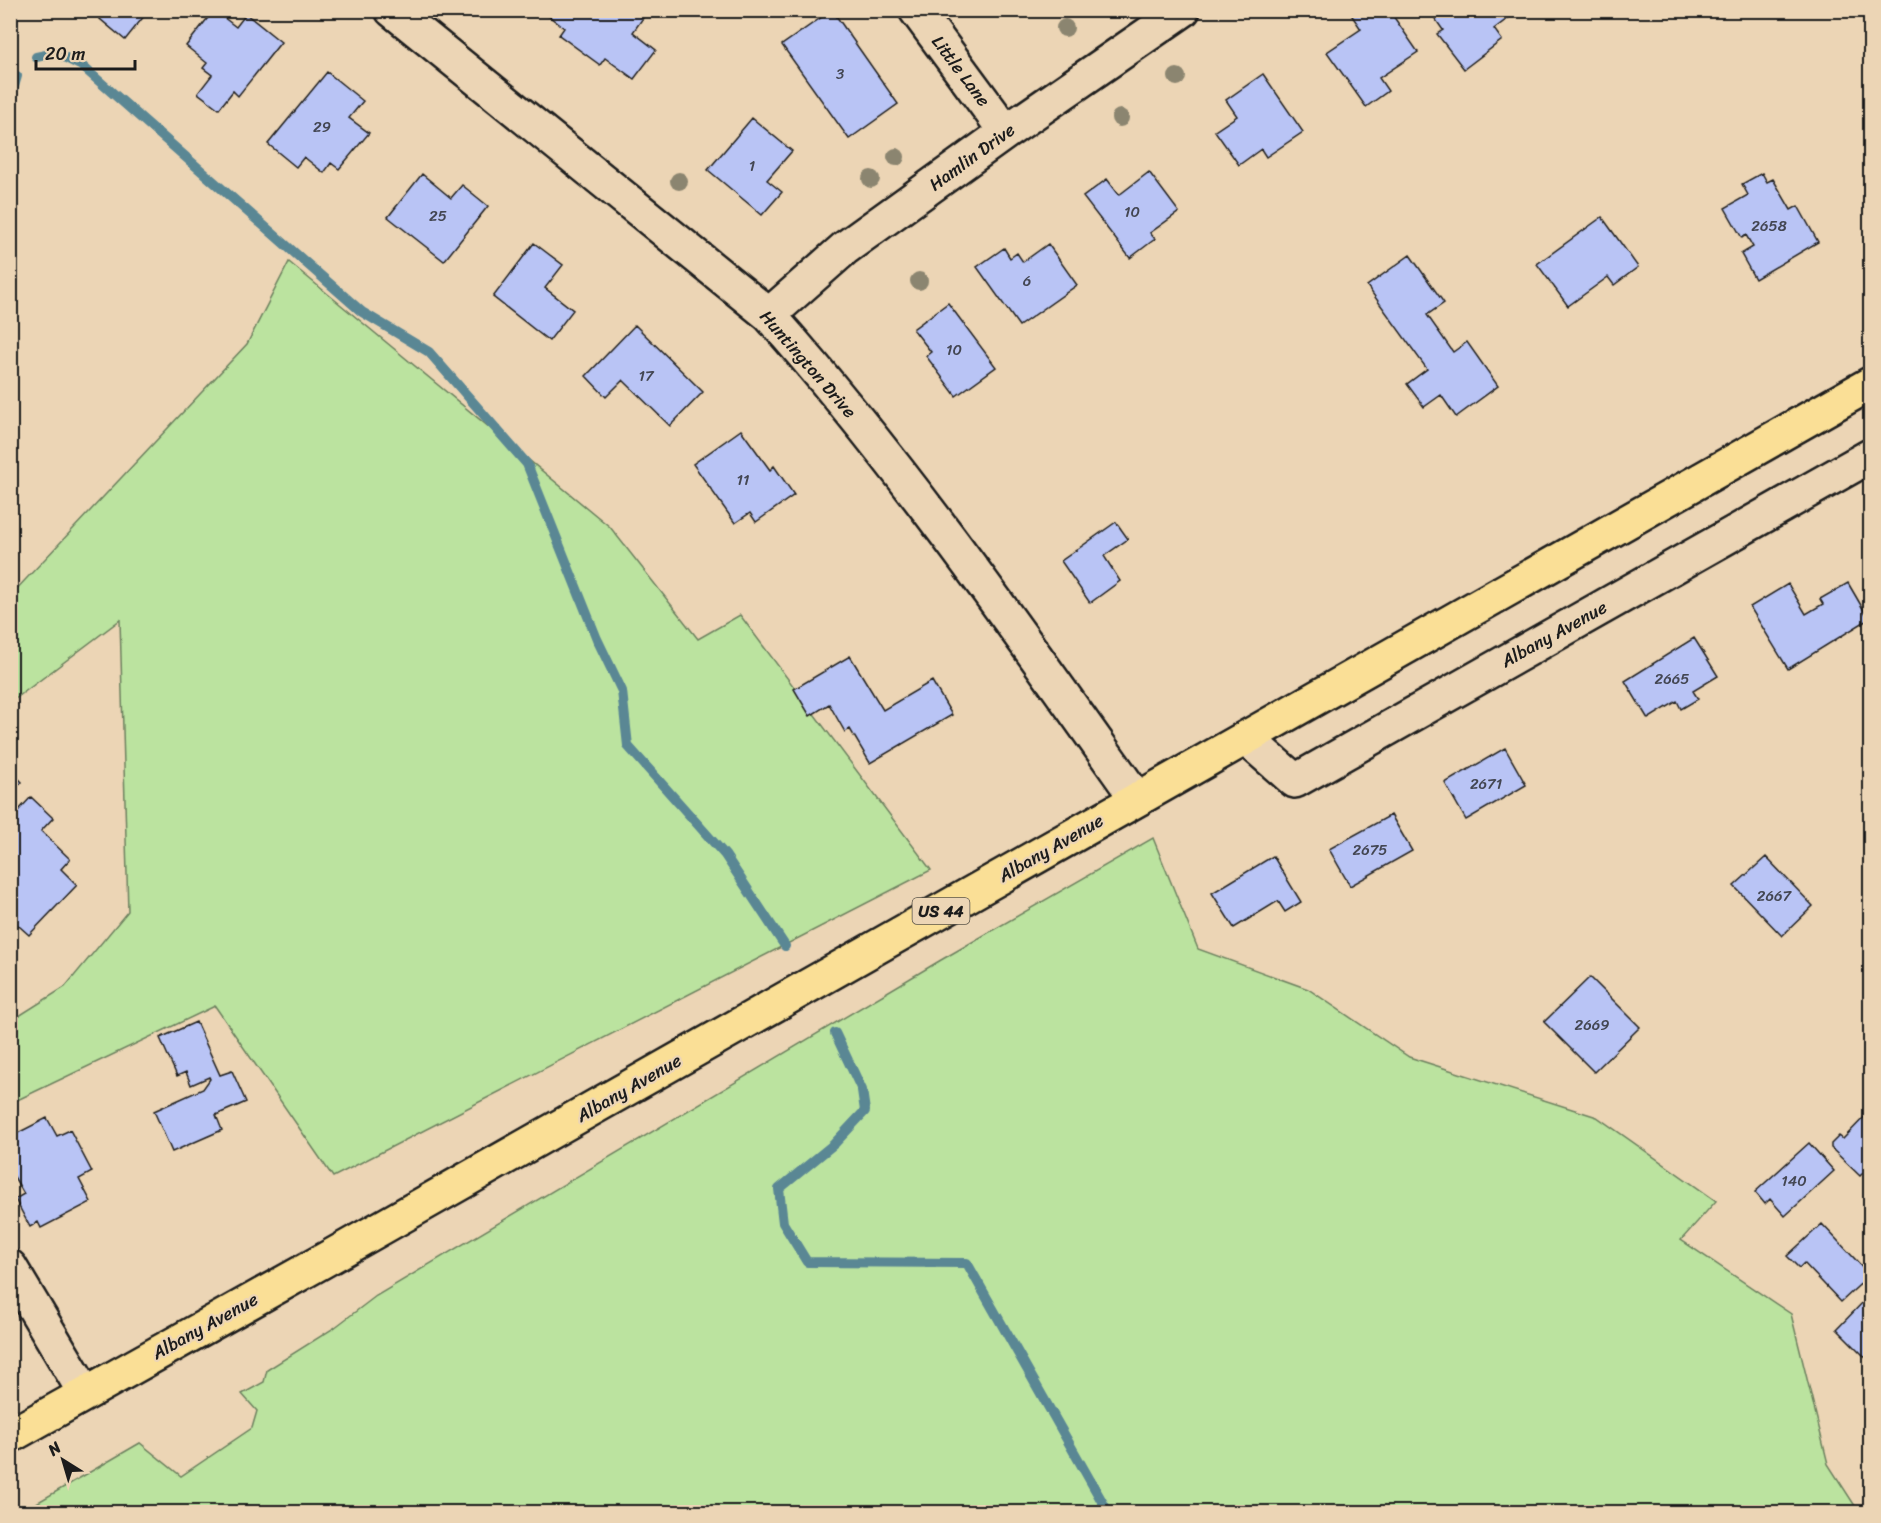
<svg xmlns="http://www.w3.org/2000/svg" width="1881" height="1523" font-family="Sriracha,sans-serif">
  <rect width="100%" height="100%" fill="#ecd5b5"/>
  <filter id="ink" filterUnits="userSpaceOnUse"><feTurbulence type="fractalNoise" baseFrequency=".0167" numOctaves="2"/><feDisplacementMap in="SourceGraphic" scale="12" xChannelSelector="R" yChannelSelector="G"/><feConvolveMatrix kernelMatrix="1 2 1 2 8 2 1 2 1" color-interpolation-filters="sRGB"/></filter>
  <g filter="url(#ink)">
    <path fill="#bbe39f" stroke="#6c805e" stroke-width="1.5" d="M 289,262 L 610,527 L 698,639 L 740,615 L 931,870 L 333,1177 L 215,1006 L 11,1103 L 11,1021 L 65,987 L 128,911 L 120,620 L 11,702 L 11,595 L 247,344 Z
      M 1153,838 L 1198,949 L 1308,989 L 1409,1057 L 1597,1117 L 1716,1201 L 1681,1240 L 1791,1314 L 1828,1464 L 1859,1512 L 21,1512 L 140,1443 L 181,1476 L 252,1428 L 257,1411 L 242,1394 L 264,1382 L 267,1370 L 334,1328 L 376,1296 L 941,960 Z"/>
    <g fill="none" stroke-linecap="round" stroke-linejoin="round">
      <path stroke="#5a8794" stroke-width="10" d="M 36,57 L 56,53 L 82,66 L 362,312 L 429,352 L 527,464 L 597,639 L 622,691 L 628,746 L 725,855 L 785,946
        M 10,100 L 17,76
        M 835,1033 L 862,1090 L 865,1111 L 834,1144 L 779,1189 L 783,1223 L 807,1262 L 967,1263 L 1108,1512"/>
    </g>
    <path fill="#b9c4f5" stroke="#1c1c1c" stroke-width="1.5" d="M 106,10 L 149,10 L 125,40 L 100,19 Z
      M 214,10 L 236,27 L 246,14 L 281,42 L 238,96 L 233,91 L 219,109 L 198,93 L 212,75 L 203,68 L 207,63 L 186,46 Z
      M 541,10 L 633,10 L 643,18 L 633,32 L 656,50 L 634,79 L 605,58 L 600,65 L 559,35 L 564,28 Z
      M 832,10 L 898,104 L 849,139 L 782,45 Z
      M 1348,10 L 1389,10 L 1418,52 L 1379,78 L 1388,91 L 1366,107 L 1327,52 L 1361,29 Z
      M 1429,10 L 1519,10 L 1494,29 L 1502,40 L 1464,69 L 1437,34 L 1443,30 Z
      M 327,72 L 363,101 L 349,118 L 369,133 L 339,169 L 331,163 L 324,173 L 304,157 L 296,167 L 268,144 Z
      M 1263,74 L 1303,132 L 1266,157 L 1261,149 L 1239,165 L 1215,131 L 1237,116 L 1226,100 Z
      M 752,118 L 792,151 L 767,180 L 782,192 L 762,215 L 708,170 Z
      M 1149,172 L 1179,212 L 1150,233 L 1155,239 L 1130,258 L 1083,197 L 1107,179 L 1119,195 Z
      M 1762,173 L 1767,182 L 1773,179 L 1791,210 L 1798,206 L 1818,242 L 1755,279 L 1741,254 L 1753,247 L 1746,235 L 1742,238 L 1725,208 L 1748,195 L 1742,184 Z
      M 422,174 L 451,198 L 462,185 L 488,206 L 444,261 L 388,217 Z
      M 1602,217 L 1638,267 L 1614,285 L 1608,277 L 1568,306 L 1537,264 Z
      M 534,243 L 563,265 L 545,288 L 573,310 L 549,341 L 493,297 Z
      M 1048,244 L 1077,285 L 1019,326 L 977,267 L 1004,248 L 1010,258 L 1017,253 L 1023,262 Z
      M 1410,255 L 1444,303 L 1427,315 L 1453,352 L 1467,342 L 1498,386 L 1456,417 L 1441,395 L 1424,407 L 1407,384 L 1427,369 L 1367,286 Z
      M 948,303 L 996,367 L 956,396 L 926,356 L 931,352 L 913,329 Z
      M 635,325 L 703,392 L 670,426 L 623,380 L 606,397 L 586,376 Z
      M 741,430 L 770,470 L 774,466 L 794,495 L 756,522 L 750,513 L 735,523 L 693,464 Z
      M 1116,522 L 1128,539 L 1104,556 L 1120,581 L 1090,603 L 1061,561 Z
      M 1848,583 L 1869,619 L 1788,669 L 1750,607 L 1788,584 L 1806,614 L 1823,604 L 1820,599 Z
      M 1694,638 L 1718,676 L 1693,691 L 1698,699 L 1681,709 L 1677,701 L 1648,719 L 1625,681 Z
      M 850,656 L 883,710 L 932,681 L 952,715 L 870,763 L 850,729 L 845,732 L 829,704 L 810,716 L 794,689 Z
      M 1505,748 L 1526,785 L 1466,820 L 1445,783 Z
      M 10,770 L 22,782 L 10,794 Z
      M 31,797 L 53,818 L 41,831 L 70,859 L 61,869 L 77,885 L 29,935 L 10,918 L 10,802 L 19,810 Z
      M 1391,815 L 1412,851 L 1350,886 L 1329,849 Z
      M 1273,856 L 1301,902 L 1285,912 L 1278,901 L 1234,928 L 1212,893 Z
      M 1766,857 L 1813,906 L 1782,936 L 1734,886 Z
      M 1590,977 L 1640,1027 L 1594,1072 L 1544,1022 Z
      M 196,1022 L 220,1075 L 232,1071 L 246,1102 L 216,1115 L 222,1130 L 172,1152 L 154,1111 L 203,1089 L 210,1079 L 209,1077 L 191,1085 L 186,1072 L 177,1076 L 160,1038 Z
      M 1870,1111 L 1870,1166 L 1860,1176 L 1831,1148 L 1831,1144 L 1839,1136 L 1843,1139 Z
      M 47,1118 L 57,1136 L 70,1130 L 92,1172 L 79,1179 L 91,1202 L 41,1228 L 38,1222 L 30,1227 L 15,1199 L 24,1194 L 13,1175 L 10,1176 L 10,1137 Z
      M 1809,1143 L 1834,1171 L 1785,1216 L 1770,1199 L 1765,1204 L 1755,1192 Z
      M 1822,1224 L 1870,1275 L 1841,1302 L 1804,1263 L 1799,1268 L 1787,1256 Z
      M 1864,1301 L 1870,1308 L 1870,1362 L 1837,1329 Z"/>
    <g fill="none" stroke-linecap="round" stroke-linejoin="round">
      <g stroke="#1c1c1c" stroke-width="38">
        <path id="minor" d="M 392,10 L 769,315 C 904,467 1020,634 1137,799
          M 916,10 L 1006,132
          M 769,315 L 845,248 L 1006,132 L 1183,10
          M 1246,738 L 1295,781 L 1870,456
          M 10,1267 L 85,1393"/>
      </g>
      <g stroke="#1c1c1c" stroke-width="38">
        <path id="trunk" d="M 10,1436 L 337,1253 L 1870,384"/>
      </g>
      <use href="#minor" stroke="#ecd5b5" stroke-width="33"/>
      <use href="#trunk" stroke="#fadf96" stroke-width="33"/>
    </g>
    <g fill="#8b856f">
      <circle cx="1065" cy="28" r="9"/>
      <circle cx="1177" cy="77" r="9"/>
      <circle cx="1120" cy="118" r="9"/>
      <circle cx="896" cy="157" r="9"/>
      <circle cx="871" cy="179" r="9"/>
      <circle cx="679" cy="181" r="9"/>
      <circle cx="919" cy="281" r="9"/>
    </g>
  </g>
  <g text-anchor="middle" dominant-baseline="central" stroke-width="4.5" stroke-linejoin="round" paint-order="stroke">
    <g font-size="15" fill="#434652">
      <text x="840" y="74">3</text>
      <text x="322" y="127">29</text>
      <text x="752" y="166">1</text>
      <text x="1132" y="212">10</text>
      <text x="438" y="216">25</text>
      <text x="1769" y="226">2658</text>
      <text x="1027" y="281">6</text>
      <text x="954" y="350">10</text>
      <text x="646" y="376">17</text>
      <text x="743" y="480">11</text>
      <text x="1672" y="679">2665</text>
      <text x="1486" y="784">2671</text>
      <text x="1370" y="850">2675</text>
      <text x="1774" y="896">2667</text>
      <text x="1592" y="1025">2669</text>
      <text x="1794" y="1181">140</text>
    </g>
    <rect fill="#ecd5b5" stroke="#5a544a" stroke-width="1.5" x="912.5" y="898" width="57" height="26" rx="4.5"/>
    <g font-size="16" font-weight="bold" fill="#1c1c1c">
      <text x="941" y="911">US 44</text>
    </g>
    <g font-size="18" fill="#1c1c1c" stroke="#ecd5b5">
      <text transform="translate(961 71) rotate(53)">Little Lane</text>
      <text transform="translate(972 157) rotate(-36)">Hamlin Drive</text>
      <text transform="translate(808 364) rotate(49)">Huntington Drive</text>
      <text transform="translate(1554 634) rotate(-29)">Albany Avenue</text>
      <text transform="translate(1051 848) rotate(-30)">Albany Avenue</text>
      <text transform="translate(629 1088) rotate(-30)">Albany Avenue</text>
      <text transform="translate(205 1326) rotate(-29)">Albany Avenue</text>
    </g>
  </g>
  <rect width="1881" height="1523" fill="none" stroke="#ecd5b5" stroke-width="36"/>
  <rect x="18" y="18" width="1845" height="1487" fill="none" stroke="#1c1c1c" stroke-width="2" filter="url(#ink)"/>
  <g transform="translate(63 1460) rotate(323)" stroke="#ecd5b5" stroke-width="4.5" paint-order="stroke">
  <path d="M0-4.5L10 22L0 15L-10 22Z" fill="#1c1c1c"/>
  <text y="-9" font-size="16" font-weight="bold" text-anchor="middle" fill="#1c1c1c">N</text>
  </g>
  <path d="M36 60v9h99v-9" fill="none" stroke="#1c1c1c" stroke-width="3"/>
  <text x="45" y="60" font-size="18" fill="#1c1c1c" stroke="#ecd5b5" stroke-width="4.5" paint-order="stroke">20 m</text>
</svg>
